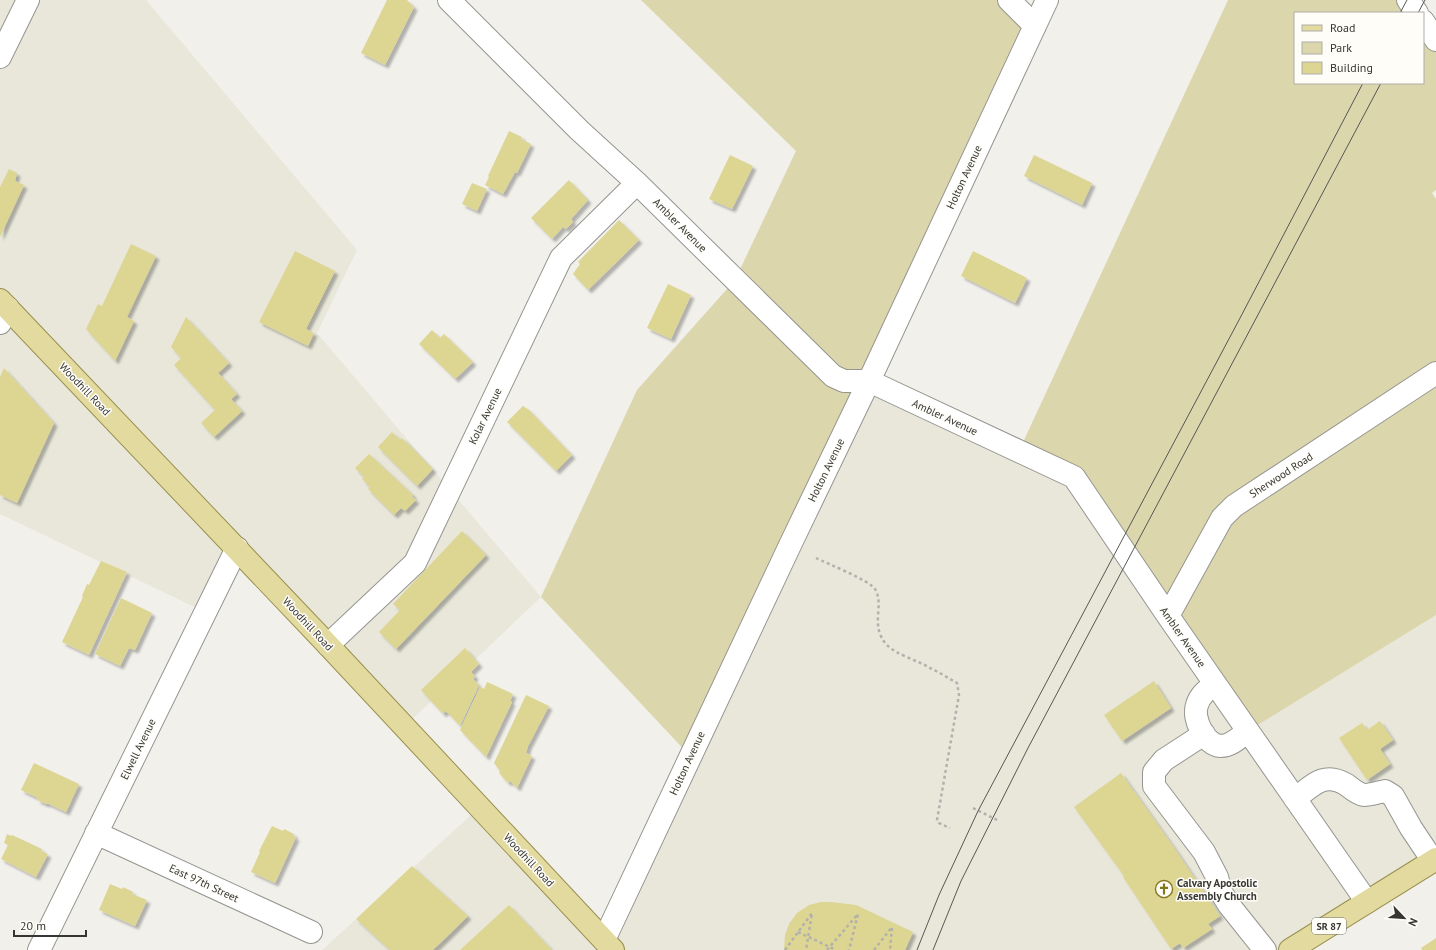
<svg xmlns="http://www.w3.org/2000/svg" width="1436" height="950" font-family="'PT Sans',sans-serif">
  <defs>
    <filter id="shadow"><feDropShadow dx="3.5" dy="3.5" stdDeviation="1" flood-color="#0004"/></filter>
  </defs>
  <rect width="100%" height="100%" fill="#f1f0eb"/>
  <path fill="#e8e7da" d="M 0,0 L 146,0 L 357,250 L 317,333 L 541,597 L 404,727 L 237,549 L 205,612 L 0,514 Z
    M 869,381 L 1074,477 L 1248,731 L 1436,615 L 1436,859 L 1290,950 L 322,950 L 480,807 L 603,940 Z"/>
  <path fill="#dbd6ac" d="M 641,0 L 1009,0 L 1035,26 L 691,757 L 541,597 L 637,390 L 735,280 L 796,151 Z
    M 1228,0 L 1408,0 L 1417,13 L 1295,13 L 1295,83 L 1423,83 L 1423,21 L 1436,40 L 1436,190 L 1432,193 L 1436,199 L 1436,615 L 1248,731 L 1074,477 L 1019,451 Z"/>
  <path fill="#ddd592" filter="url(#shadow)" d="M 387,0 L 407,0 L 414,7 L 385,65 L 361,53 Z
    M 509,131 L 522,137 L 521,139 L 531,144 L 517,173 L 515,172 L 503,194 L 485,185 L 489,177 L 488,176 Z
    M 730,155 L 753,166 L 732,209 L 709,199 Z
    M 1034,155 L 1092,183 L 1082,205 L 1024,176 Z
    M 9,169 L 17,173 L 15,181 L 24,185 L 0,237 L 0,187 Z
    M 569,180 L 588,200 L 571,219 L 573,222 L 566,229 L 563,227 L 552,239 L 531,218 Z
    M 472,183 L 487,189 L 477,211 L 462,204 Z
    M 619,220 L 639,240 L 588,290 L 573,274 L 580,264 L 578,262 Z
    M 131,244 L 156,256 L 127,317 L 134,321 L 115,361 L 86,329 L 98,304 L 102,306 Z
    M 295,251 L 335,271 L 306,329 L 314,333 L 308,346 L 259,322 Z
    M 973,251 L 1027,278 L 1015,303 L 961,276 Z
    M 668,284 L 691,295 L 671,339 L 647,328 Z
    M 186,317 L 229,363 L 218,373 L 237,394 L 231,399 L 242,411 L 214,437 L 201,423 L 215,410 L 174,365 L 181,358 L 171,347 Z
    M 432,330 L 440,338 L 444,334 L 473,362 L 455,379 L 419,344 Z
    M 4,368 L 54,423 L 17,503 L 0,495 L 0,377 Z
    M 523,406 L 529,410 L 572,455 L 556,471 L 507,422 Z
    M 392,432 L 400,440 L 402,438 L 433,469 L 417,486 L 378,447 Z
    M 369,454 L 413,495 L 412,497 L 416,500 L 405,511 L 401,508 L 394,515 L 368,489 L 370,487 L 362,479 L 364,477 L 355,468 Z
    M 462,531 L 486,555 L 396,649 L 379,632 L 400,610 L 393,604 Z
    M 101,561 L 127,572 L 89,655 L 62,642 L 83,597 L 82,596 L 87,584 L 89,585 Z
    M 121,598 L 152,613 L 135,650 L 129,648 L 120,666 L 95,654 Z
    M 465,648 L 479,664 L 471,672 L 475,676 L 473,679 L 479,685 L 460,726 L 448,713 L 445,711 L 443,714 L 421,690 Z
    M 1154,681 L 1171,708 L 1122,741 L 1104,715 Z
    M 487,682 L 513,694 L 510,701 L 512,702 L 486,757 L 460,730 L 480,687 L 484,689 Z
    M 526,695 L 549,706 L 528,746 L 526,753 L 532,756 L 517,788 L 510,781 L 508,783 L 499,773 L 500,771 L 494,763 Z
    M 1380,721 L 1393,740 L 1380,749 L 1390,764 L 1367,780 L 1339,738 L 1362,723 L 1367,730 Z
    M 34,763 L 79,784 L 66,812 L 47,803 L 46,804 L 37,800 L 38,798 L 21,790 Z
    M 1121,773 L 1175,849 L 1220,916 L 1208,924 L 1212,929 L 1183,948 L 1180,943 L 1171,949 L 1123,877 L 1124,876 L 1074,807 Z
    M 272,826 L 283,831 L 284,829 L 294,834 L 293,836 L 296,837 L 275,883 L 251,872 L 260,852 L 259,851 Z
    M 7,834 L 11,836 L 12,835 L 42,849 L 41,851 L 48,854 L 36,877 L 1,859 L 8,845 L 4,843 Z
    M 412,866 L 468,916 L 433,950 L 390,950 L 356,919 Z
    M 110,884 L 122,889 L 123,887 L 133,892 L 132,894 L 147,900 L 135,926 L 99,910 Z
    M 821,902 L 831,902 L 856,905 L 913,932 L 905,950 L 784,950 L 785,935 L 789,924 L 797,913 L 809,905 Z
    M 509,905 L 552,950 L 460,950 Z
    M 1436,938 L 1436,950 L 1422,950 L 1421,948 Z"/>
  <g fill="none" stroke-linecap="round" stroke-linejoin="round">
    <g stroke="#959590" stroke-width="24">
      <path id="minor" d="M 449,0 L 579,130 L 637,183 L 833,376 L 844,381 L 869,381 L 1074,477 L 1168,616 L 1367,902
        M 1009,0 L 1035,26
        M 1408,0 L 1417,13
        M 1423,21 L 1436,40
        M 0,57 L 28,0
        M 0,323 L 8,308
        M 1168,616 L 1222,518 L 1234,506 L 1436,373
        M 328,645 L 415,563 L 561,258 L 637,183
        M 1215,684 C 1207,690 1200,695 1197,705 C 1192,719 1205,745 1221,746 C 1231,746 1240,737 1248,731
        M 1204,734 L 1164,760 L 1154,772 L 1154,786 L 1204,852 L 1217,877 L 1221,892 L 1229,905 L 1265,950
        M 1295,799 C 1313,785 1324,771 1347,785 C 1352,789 1358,794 1364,795 C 1370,795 1379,792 1385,791 L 1393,796 L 1411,828 L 1433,861
        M 96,833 L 311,932
        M 604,940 L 792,541 L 869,381 L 1047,0
        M 39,950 L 237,548"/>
    </g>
    <g stroke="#99904f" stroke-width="24">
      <path id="major" d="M 0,300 L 328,645 L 613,950
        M 1290,950 L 1436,859"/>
    </g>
    <path stroke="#b2b1ad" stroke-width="2.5" stroke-dasharray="3 3" stroke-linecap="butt" d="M 816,558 C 828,564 869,580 875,589 C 885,605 869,626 887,645 C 895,654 919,661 930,668 C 939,672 948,678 957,683 L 959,695 L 937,820 L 939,823 L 950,828
      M 973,808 L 997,820
      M 798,932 L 836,950
      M 785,950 L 812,913 L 806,950
      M 827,950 L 858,914 L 849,950
      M 874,950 L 892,927 L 890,950"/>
    <use href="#minor" stroke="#fff" stroke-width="22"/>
    <use href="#major" stroke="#e2da9e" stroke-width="22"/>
    <path stroke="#575754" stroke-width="1" d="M 1400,13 L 1407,0
      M 1418,13 L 1425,0
      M 917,950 L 939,895 L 978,811 L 1239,320 L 1363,83
      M 933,950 L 961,881 L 1028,748 L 1381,83"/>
  </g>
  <defs>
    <g id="church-ring" transform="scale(0.9)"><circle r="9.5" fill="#fefdf8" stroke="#83771b" stroke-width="1.5"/><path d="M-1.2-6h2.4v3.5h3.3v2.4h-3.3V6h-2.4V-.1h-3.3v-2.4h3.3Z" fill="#83771b"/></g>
  </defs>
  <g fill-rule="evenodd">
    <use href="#church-ring" x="1164" y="889"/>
  </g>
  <g text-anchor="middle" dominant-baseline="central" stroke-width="3" stroke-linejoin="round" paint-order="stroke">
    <rect fill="#fefdf8" stroke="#72726f" stroke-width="1" x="1312" y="918" width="34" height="16" rx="3"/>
    <g font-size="10" font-weight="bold" fill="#363634">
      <text x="1329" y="926">SR 87</text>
    </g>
    <g font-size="11" fill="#363634" stroke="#fefdf8">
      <text transform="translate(964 177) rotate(-65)">Holton Avenue</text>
      <text transform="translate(680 225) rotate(45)">Ambler Avenue</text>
      <text transform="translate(85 389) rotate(46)">Woodhill Road</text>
      <text transform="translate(485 416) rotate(-64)">Kolar Avenue</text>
      <text transform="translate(945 417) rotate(25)">Ambler Avenue</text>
      <text transform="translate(826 470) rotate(-64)">Holton Avenue</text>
      <text transform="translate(1281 475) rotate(-33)">Sherwood Road</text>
      <text transform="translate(308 624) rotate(47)">Woodhill Road</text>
      <text transform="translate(1183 637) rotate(55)">Ambler Avenue</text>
      <text transform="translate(138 749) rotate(-64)">Elwell Avenue</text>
      <text transform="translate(687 763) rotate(-65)">Holton Avenue</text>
      <text transform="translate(529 860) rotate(47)">Woodhill Road</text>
      <text transform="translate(204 883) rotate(25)">East 97th Street</text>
    </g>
    <g font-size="11" font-weight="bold" fill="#363634" stroke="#fefdf8" text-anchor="start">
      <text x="1177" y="883">Calvary Apostolic<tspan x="1177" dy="13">Assembly Church</tspan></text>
    </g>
  </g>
  <rect x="1294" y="12" width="130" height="72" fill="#fefdf8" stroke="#aeadaa"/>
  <rect x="1302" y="25" width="20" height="6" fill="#e2da9e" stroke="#aeadaa"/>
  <text x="1330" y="32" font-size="12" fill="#363634">Road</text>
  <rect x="1302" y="42" width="20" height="12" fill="#dbd6ac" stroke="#aeadaa"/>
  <text x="1330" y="52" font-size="12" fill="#363634">Park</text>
  <rect x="1302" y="62" width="20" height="12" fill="#ddd592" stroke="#aeadaa"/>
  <text x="1330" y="72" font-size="12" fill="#363634">Building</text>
  <g transform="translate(1404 918) rotate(115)" stroke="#fefdf8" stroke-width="3" paint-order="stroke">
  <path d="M0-3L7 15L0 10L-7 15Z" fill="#363634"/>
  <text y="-6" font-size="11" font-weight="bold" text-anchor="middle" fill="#363634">N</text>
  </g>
  <path d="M14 930v6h72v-6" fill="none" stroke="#363634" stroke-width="2"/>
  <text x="20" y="930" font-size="12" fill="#363634" stroke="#fefdf8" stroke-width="3" paint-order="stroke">20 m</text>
</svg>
